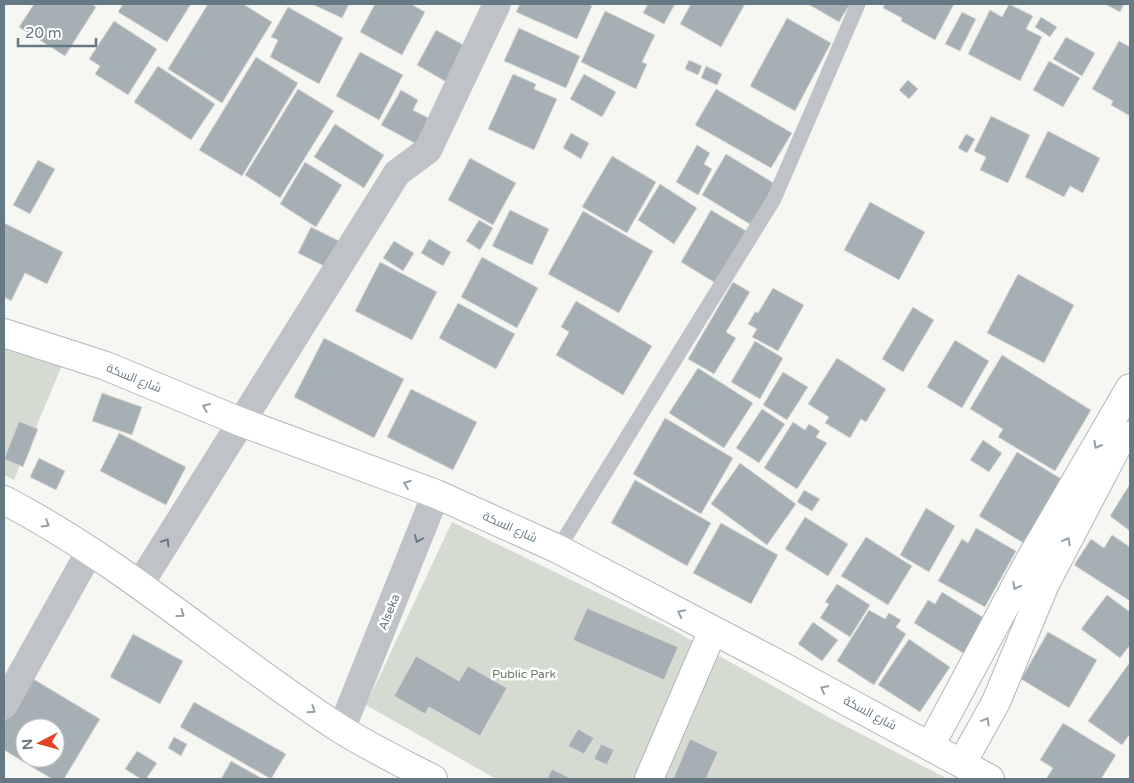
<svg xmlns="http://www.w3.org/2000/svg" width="1134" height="783" font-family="'Varela Round',Cairo,sans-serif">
  <rect width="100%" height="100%" fill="#f6f6f2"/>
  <path fill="#d6dbd2" d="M 4,344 L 63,363 L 14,480 L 4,475 Z
    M 452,522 L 668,627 L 830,718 L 948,779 L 496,779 L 366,705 Z"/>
  <path fill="#a6afb4" stroke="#d7d7d5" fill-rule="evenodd" d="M 34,4 L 91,4 L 96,7 L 65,56 L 19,27 Z
    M 123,4 L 191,4 L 167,42 L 118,12 Z
    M 208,4 L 243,4 L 272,22 L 222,103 L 168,69 Z
    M 312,4 L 349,4 L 342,18 Z
    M 375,4 L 411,4 L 425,12 L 402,55 L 360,32 Z
    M 520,4 L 587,4 L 592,6 L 577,39 L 516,12 Z
    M 648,4 L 675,4 L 664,24 L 643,13 Z
    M 691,4 L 745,4 L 721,47 L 680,24 Z
    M 808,4 L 850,4 L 839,22 Z
    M 885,4 L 954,4 L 935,40 L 901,21 L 902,18 L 883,8 Z
    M 1009,4 L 1033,16 L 1026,29 L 1042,37 L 1020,81 L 968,54 L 990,10 L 1002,17 Z
    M 1105,4 L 1124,4 L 1120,12 Z
    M 288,7 L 343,38 L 319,84 L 270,57 L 278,40 L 271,37 Z
    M 605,11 L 655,35 L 642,62 L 647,64 L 636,89 L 581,62 Z
    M 962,12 L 976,19 L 960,51 L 945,44 Z
    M 1041,17 L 1057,27 L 1050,37 L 1035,27 Z
    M 787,18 L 831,43 L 795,111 L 750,86 Z
    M 114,21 L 157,49 L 128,95 L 95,74 L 100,66 L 89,59 Z
    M 519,28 L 580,56 L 566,88 L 504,61 Z
    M 436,30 L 469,48 L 450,84 L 417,65 Z
    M 1066,37 L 1095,53 L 1082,76 L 1053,59 Z
    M 1119,41 L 1130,47 L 1130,116 L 1111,105 L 1113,101 L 1092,89 Z
    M 360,52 L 403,75 L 379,120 L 336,96 Z
    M 256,57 L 298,83 L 242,176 L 199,150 Z
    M 689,60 L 702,66 L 698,75 L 685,69 Z
    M 1049,61 L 1080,78 L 1063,107 L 1033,90 Z
    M 158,66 L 215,104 L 191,140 L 134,102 Z
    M 706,66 L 722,74 L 717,85 L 701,78 Z
    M 513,74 L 536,84 L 534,89 L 557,99 L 534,150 L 488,129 Z
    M 584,74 L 616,92 L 602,117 L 570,99 Z
    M 908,80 L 918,89 L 909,99 L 899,90 Z
    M 298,89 L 334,111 L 280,198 L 245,175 Z
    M 716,89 L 792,133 L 771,168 L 695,125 Z
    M 401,90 L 418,100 L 413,110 L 436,122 L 422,147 L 381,125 Z
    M 991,116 L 1030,135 L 1008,183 L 980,170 L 986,157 L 974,151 Z
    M 335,124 L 384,155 L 364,188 L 314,157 Z
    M 1048,131 L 1100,158 L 1083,193 L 1070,186 L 1064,197 L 1025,177 Z
    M 571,133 L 589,143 L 581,159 L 563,148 Z
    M 966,134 L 975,139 L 967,153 L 958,148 Z
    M 697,145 L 710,153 L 704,164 L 712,169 L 698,195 L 676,182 Z
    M 726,154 L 777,185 L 753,226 L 702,195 Z
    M 612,156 L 656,182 L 627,233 L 582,207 Z
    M 470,158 L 516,183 L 493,225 L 448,200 Z
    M 38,160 L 55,169 L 30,214 L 13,205 Z
    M 305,162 L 342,185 L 316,227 L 280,204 Z
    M 660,184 L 697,208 L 674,244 L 638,220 Z
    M 870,202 L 925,232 L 899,280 L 844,250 Z
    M 510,210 L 549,229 L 532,265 L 492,246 Z
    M 711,210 L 748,232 L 717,284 L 681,262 Z
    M 583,211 L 653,251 L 619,313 L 548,274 Z
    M 479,220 L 493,228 L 480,250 L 466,241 Z
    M 4,223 L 63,252 L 47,284 L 25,273 L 11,301 L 4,297 Z
    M 311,227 L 339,241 L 326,267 L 298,253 Z
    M 429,239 L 451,252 L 443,266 L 421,253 Z
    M 394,241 L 414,253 L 403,271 L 383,258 Z
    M 482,257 L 538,288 L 517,328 L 461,297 Z
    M 380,262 L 437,292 L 412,340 L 355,311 Z
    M 1018,274 L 1074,305 L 1044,363 L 987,333 Z
    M 733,282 L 750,292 L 726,332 L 736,338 L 714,374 L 688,359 Z
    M 773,288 L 804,305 L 778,351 L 752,337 L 757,329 L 748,324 L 755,312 L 758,313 Z
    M 576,301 L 652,346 L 623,395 L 556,355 L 569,332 L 561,327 Z
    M 458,303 L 515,334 L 496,369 L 439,338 Z
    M 913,307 L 934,320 L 903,372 L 882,359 Z
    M 324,338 L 404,379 L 374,438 L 294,397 Z
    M 955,340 L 989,361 L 962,408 L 927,387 Z
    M 755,341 L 783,358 L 760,399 L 731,382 Z
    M 1002,355 L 1091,410 L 1055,471 L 998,437 L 1003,429 L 970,409 Z
    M 837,358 L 886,389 L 866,422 L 861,419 L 850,438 L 825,423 L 829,417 L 808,404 Z
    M 698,368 L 753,403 L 724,448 L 669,413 Z
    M 783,372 L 808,387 L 787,420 L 763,405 Z
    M 411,389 L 477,422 L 453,470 L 387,437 Z
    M 102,393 L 142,407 L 132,435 L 92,421 Z
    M 762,409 L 785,424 L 759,463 L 736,448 Z
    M 665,418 L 733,458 L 701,514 L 633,474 Z
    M 19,421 L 38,429 L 23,467 L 4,459 Z
    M 793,422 L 805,430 L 809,424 L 820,431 L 816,437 L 827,443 L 797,489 L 764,468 Z
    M 119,433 L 186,467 L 166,505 L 100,471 Z
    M 983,440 L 1002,453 L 989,472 L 970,460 Z
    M 1017,452 L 1073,486 L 1035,550 L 979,516 Z
    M 39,458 L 65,471 L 56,490 L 30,477 Z
    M 740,463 L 796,504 L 767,545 L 711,504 Z
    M 635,480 L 711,523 L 687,566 L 611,523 Z
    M 1130,484 L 1130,531 L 1110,516 Z
    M 804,490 L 820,499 L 812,511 L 797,502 Z
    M 926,508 L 955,526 L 929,572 L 900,555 Z
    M 805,517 L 848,544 L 828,576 L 785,549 Z
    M 721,523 L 778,555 L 751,604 L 693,573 Z
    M 976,528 L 1016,551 L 985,607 L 938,581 L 962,539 L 968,543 Z
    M 1112,535 L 1130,547 L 1130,601 L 1074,565 L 1091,539 L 1104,548 Z
    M 866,537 L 912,566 L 888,605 L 841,576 Z
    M 837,584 L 870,605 L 850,637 L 820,618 L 829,604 L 825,602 Z
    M 942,592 L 989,621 L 968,656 L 914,623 L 928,600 L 935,604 Z
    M 1107,595 L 1130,612 L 1130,645 L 1120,658 L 1081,629 Z
    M 587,608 L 678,647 L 664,680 L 573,640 Z
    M 869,610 L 885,619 L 889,613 L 901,620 L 896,627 L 906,634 L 874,685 L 837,661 Z
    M 813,622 L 838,640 L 822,661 L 798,644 Z
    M 1048,632 L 1097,660 L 1069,708 L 1021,679 Z
    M 133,634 L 183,661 L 160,704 L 110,677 Z
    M 909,639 L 950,667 L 920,712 L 878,685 Z
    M 416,656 L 459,681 L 468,666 L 507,688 L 480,736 L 429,707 L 425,714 L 394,696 Z
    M 1130,662 L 1130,734 L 1122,745 L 1088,721 Z
    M 30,677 L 100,719 L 64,779 L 52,779 L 4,750 L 4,722 ZM 25,728 L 55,728 L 55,758 L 25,758 Z
    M 194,702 L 286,754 L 271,779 L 180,727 Z
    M 1063,723 L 1116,755 L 1101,779 L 1046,779 L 1053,768 L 1040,760 Z
    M 578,729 L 594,738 L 584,754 L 568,746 Z
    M 174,737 L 187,744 L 181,756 L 168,748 Z
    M 690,739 L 718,752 L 706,779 L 673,779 Z
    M 601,744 L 614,750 L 607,765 L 594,759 Z
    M 137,751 L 157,763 L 146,779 L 141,779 L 125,769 Z
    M 231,761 L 263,779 L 221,779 Z
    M 552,769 L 572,779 L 547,779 Z"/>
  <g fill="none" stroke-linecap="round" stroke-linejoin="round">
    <g stroke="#b1b7bb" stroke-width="30">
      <path id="secondary" d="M 4,333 L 106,366 L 241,422 L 436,494 L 558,549 L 776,663 L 990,779
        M 4,500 C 125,563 226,655 339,728 C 369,747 402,763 433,779
        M 930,746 L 1027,565 L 1130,388
        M 962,763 L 996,702 L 1045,584 L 1123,435
        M 649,779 L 713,630"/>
    </g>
    <path stroke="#bfc3c7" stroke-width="15" d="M 558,549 L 774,199 L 858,4"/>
    <path stroke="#bfc3c7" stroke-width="28" d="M 140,584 L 397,173 L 428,150 L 497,4
      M 4,705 L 90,551
      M 341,730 L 436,494"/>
    <use href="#secondary" stroke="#fff" stroke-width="28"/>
  </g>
  <defs><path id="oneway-chevron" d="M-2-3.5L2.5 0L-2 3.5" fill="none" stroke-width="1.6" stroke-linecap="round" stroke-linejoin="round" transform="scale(1.25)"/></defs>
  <g stroke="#93a0a9">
    <use href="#oneway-chevron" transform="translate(206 407) rotate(-157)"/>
    <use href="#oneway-chevron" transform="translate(1097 445) rotate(120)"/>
    <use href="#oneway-chevron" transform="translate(407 484) rotate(-160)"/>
    <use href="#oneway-chevron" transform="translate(46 524) rotate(31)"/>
    <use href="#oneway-chevron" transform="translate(1067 541) rotate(-62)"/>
    <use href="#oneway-chevron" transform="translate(1016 586) rotate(118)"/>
    <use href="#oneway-chevron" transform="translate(681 613) rotate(-153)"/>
    <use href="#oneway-chevron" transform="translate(181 614) rotate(36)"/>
    <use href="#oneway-chevron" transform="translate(824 689) rotate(-152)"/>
    <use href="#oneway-chevron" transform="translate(312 710) rotate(34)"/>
    <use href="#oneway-chevron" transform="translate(986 721) rotate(-61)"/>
  </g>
  <g stroke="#657884">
    <use href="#oneway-chevron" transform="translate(418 539) rotate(112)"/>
    <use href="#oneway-chevron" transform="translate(166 542) rotate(-58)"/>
  </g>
  <g text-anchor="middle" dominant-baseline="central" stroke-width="5" stroke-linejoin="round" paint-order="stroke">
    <g font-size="12" fill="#657884" stroke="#fff">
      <text transform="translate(134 378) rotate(22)">شارع السكة</text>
      <text transform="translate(510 527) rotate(24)">شارع السكة</text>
      <text transform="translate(389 612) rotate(-68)">Alseka</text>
      <text transform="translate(870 713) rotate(28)">شارع السكة</text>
    </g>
    <g font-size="12" fill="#6a7b64" stroke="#fff">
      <text x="524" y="674">Public Park</text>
    </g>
  </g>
  <rect width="1134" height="783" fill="none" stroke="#657884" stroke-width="10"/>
  <g transform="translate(40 743) rotate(264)"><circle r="24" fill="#ffffff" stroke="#c1c9ce"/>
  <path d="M0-4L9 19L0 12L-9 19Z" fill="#e54224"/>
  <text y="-8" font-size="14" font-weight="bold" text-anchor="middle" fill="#657884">N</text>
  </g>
  <path d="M18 38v8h78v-8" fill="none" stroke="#657884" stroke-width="2.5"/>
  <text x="25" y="38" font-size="15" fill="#657884" stroke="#ffffff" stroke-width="4" paint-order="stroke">20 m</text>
</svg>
